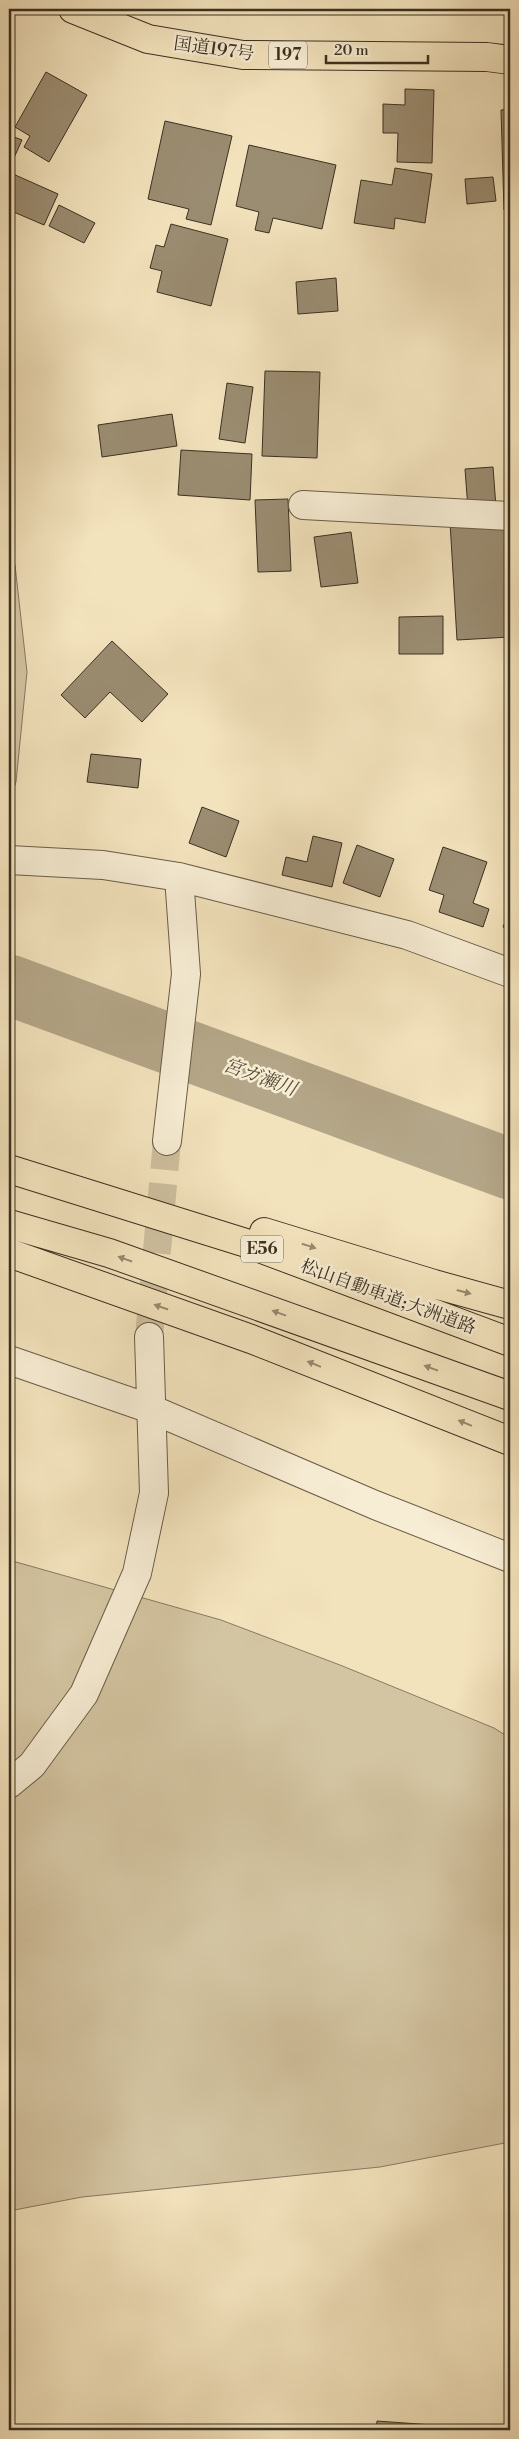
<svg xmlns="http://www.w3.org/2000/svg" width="519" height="2439" font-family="'Libre Bodoni','Noto Serif JP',serif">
  <rect width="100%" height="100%" fill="#f3e3bd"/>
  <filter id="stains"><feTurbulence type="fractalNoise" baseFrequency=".004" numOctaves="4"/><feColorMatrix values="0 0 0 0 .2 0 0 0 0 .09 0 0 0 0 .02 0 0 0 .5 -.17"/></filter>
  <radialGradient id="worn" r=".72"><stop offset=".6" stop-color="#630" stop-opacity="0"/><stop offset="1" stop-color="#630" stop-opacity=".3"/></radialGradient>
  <path fill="#d4c5a2" stroke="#887a62" d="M 9,549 L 15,565 L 27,672 L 16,782 L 9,803 Z
    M 9,1560 L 221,1620 L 340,1665 L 494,1728 L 510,1738 L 510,2142 L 380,2167 L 82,2197 L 9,2211 Z"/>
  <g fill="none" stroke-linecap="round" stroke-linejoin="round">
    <path stroke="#b4a688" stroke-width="61" d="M 9,985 L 510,1169"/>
  </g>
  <path fill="#9b8d72" stroke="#3b3021" d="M 46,72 L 87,95 L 49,162 L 24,147 L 30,136 L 15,127 Z
    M 405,89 L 434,90 L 432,163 L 397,162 L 398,133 L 383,133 L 383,104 L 405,105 Z
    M 510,109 L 510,210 L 504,210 L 501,110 Z
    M 165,121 L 232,136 L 211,225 L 186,219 L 189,209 L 148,199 Z
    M 9,135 L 22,140 L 13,160 L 9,158 Z
    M 249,145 L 336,165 L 322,229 L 273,218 L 269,233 L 255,230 L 259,212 L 236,206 Z
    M 395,168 L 432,174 L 425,223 L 395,218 L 394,229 L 354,223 L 361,180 L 392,185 Z
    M 13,174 L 58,194 L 44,225 L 9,210 L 9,184 Z
    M 493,177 L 496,201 L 467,204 L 465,179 Z
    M 59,205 L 95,223 L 84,243 L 49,226 Z
    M 171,224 L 228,239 L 211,306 L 157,292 L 162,271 L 150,268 L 156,245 L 164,247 Z
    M 336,278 L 338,311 L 298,314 L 296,282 Z
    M 265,371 L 320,372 L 317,458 L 262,456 Z
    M 227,383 L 253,387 L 245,443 L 219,439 Z
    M 172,414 L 177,446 L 102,457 L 98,425 Z
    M 181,450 L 252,454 L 250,500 L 178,495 Z
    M 493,467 L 496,507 L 468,509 L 465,469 Z
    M 506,482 L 510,482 L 510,507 L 509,507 Z
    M 288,499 L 291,571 L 258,572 L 255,500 Z
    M 510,519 L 510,637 L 457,640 L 450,522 Z
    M 351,532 L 358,583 L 321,587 L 314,537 Z
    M 443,616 L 443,654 L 399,654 L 399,617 Z
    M 112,641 L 168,694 L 142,722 L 110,692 L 85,718 L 61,695 Z
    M 91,754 L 141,759 L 138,788 L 87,782 Z
    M 202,807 L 239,821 L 226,857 L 189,843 Z
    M 313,836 L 342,843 L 332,887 L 282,875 L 286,857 L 307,862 Z
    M 357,845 L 394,859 L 380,897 L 343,883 Z
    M 443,847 L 487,862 L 473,903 L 489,909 L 483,927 L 439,912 L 444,895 L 429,890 Z
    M 510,910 L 510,930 L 503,927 Z
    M 377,2421 L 433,2425 L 433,2430 L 376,2430 Z"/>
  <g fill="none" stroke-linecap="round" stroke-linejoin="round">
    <path stroke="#cebf9e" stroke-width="28" stroke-dasharray="28 14" stroke-linecap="butt" d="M 149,1337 L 167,1141"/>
    <g stroke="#695d48" stroke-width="30">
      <path id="minor" d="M 303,505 L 510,516
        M 9,860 L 103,865 L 179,877 L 407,935 L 510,973
        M 167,1141 L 186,974 L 179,877
        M 9,1360 L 151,1409 L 375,1505 L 510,1558
        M 9,1784 L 32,1765 L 84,1694 L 137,1573 L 154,1493 L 149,1337"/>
    </g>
    <g stroke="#3b3021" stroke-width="30">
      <path id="trunk" d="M 73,9 L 148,39 L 243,55 L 487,57 L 510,60"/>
    </g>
    <g stroke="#3b3021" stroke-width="30">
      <path id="motorway" d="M 9,1169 L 246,1243 L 510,1342
        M 9,1224 L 109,1253 L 510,1396
        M 264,1232 L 434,1284 L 510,1305
        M 9,1253 L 251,1339 L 510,1441"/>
    </g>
    <use href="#minor" stroke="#f7edd4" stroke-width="28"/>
    <use href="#trunk" stroke="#f3e3bd" stroke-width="28"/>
    <use href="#motorway" stroke="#f3e3bd" stroke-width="28"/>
  </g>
  <defs><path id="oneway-solid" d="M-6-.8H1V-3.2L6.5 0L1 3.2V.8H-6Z" transform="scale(1.25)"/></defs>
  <g fill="#978a6f">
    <use href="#oneway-solid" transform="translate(309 1246) rotate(17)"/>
    <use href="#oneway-solid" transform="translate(125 1259) rotate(-161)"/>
    <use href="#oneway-solid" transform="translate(464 1292) rotate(15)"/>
    <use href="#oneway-solid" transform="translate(161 1307) rotate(-161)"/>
    <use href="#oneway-solid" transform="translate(279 1313) rotate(-160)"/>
    <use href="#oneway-solid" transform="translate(314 1364) rotate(-158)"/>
    <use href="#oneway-solid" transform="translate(431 1368) rotate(-160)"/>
    <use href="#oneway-solid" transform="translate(465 1423) rotate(-158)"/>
  </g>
  <g text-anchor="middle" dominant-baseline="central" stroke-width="5" stroke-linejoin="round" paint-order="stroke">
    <g fill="#f7edd4" stroke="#736957" stroke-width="1">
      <rect x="269" y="41.5" width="38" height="27" rx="4"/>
      <rect x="241" y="1235.5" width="42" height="27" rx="4"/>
    </g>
    <g font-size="16" font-weight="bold" fill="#3b3021">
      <text x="288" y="55">197</text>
      <text x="262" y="1249">E56</text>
    </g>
    <g font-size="18" fill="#3b3021" stroke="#f7edd4">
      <text transform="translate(214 49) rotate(8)">国道197号</text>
      <text transform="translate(388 1297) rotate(20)">松山自動車道;大洲道路</text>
    </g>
    <g font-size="19" font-style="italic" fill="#594e3b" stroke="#f7edd4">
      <text transform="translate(260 1077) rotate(20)">宮ガ瀬川</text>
    </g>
  </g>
  <rect width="519" height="2439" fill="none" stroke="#f3e3bd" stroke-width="30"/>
  <rect x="10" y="10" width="499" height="2419" fill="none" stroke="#3b3021" stroke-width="2.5"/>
  <rect x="15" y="15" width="489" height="2409" fill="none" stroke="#3b3021"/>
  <path d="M326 55v8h102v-8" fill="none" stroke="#3b3021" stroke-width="2.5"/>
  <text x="334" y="55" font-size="15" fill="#3b3021" stroke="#f7edd4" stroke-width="4" paint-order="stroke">20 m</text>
  <rect width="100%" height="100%" filter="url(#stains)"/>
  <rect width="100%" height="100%" fill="url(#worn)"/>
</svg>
